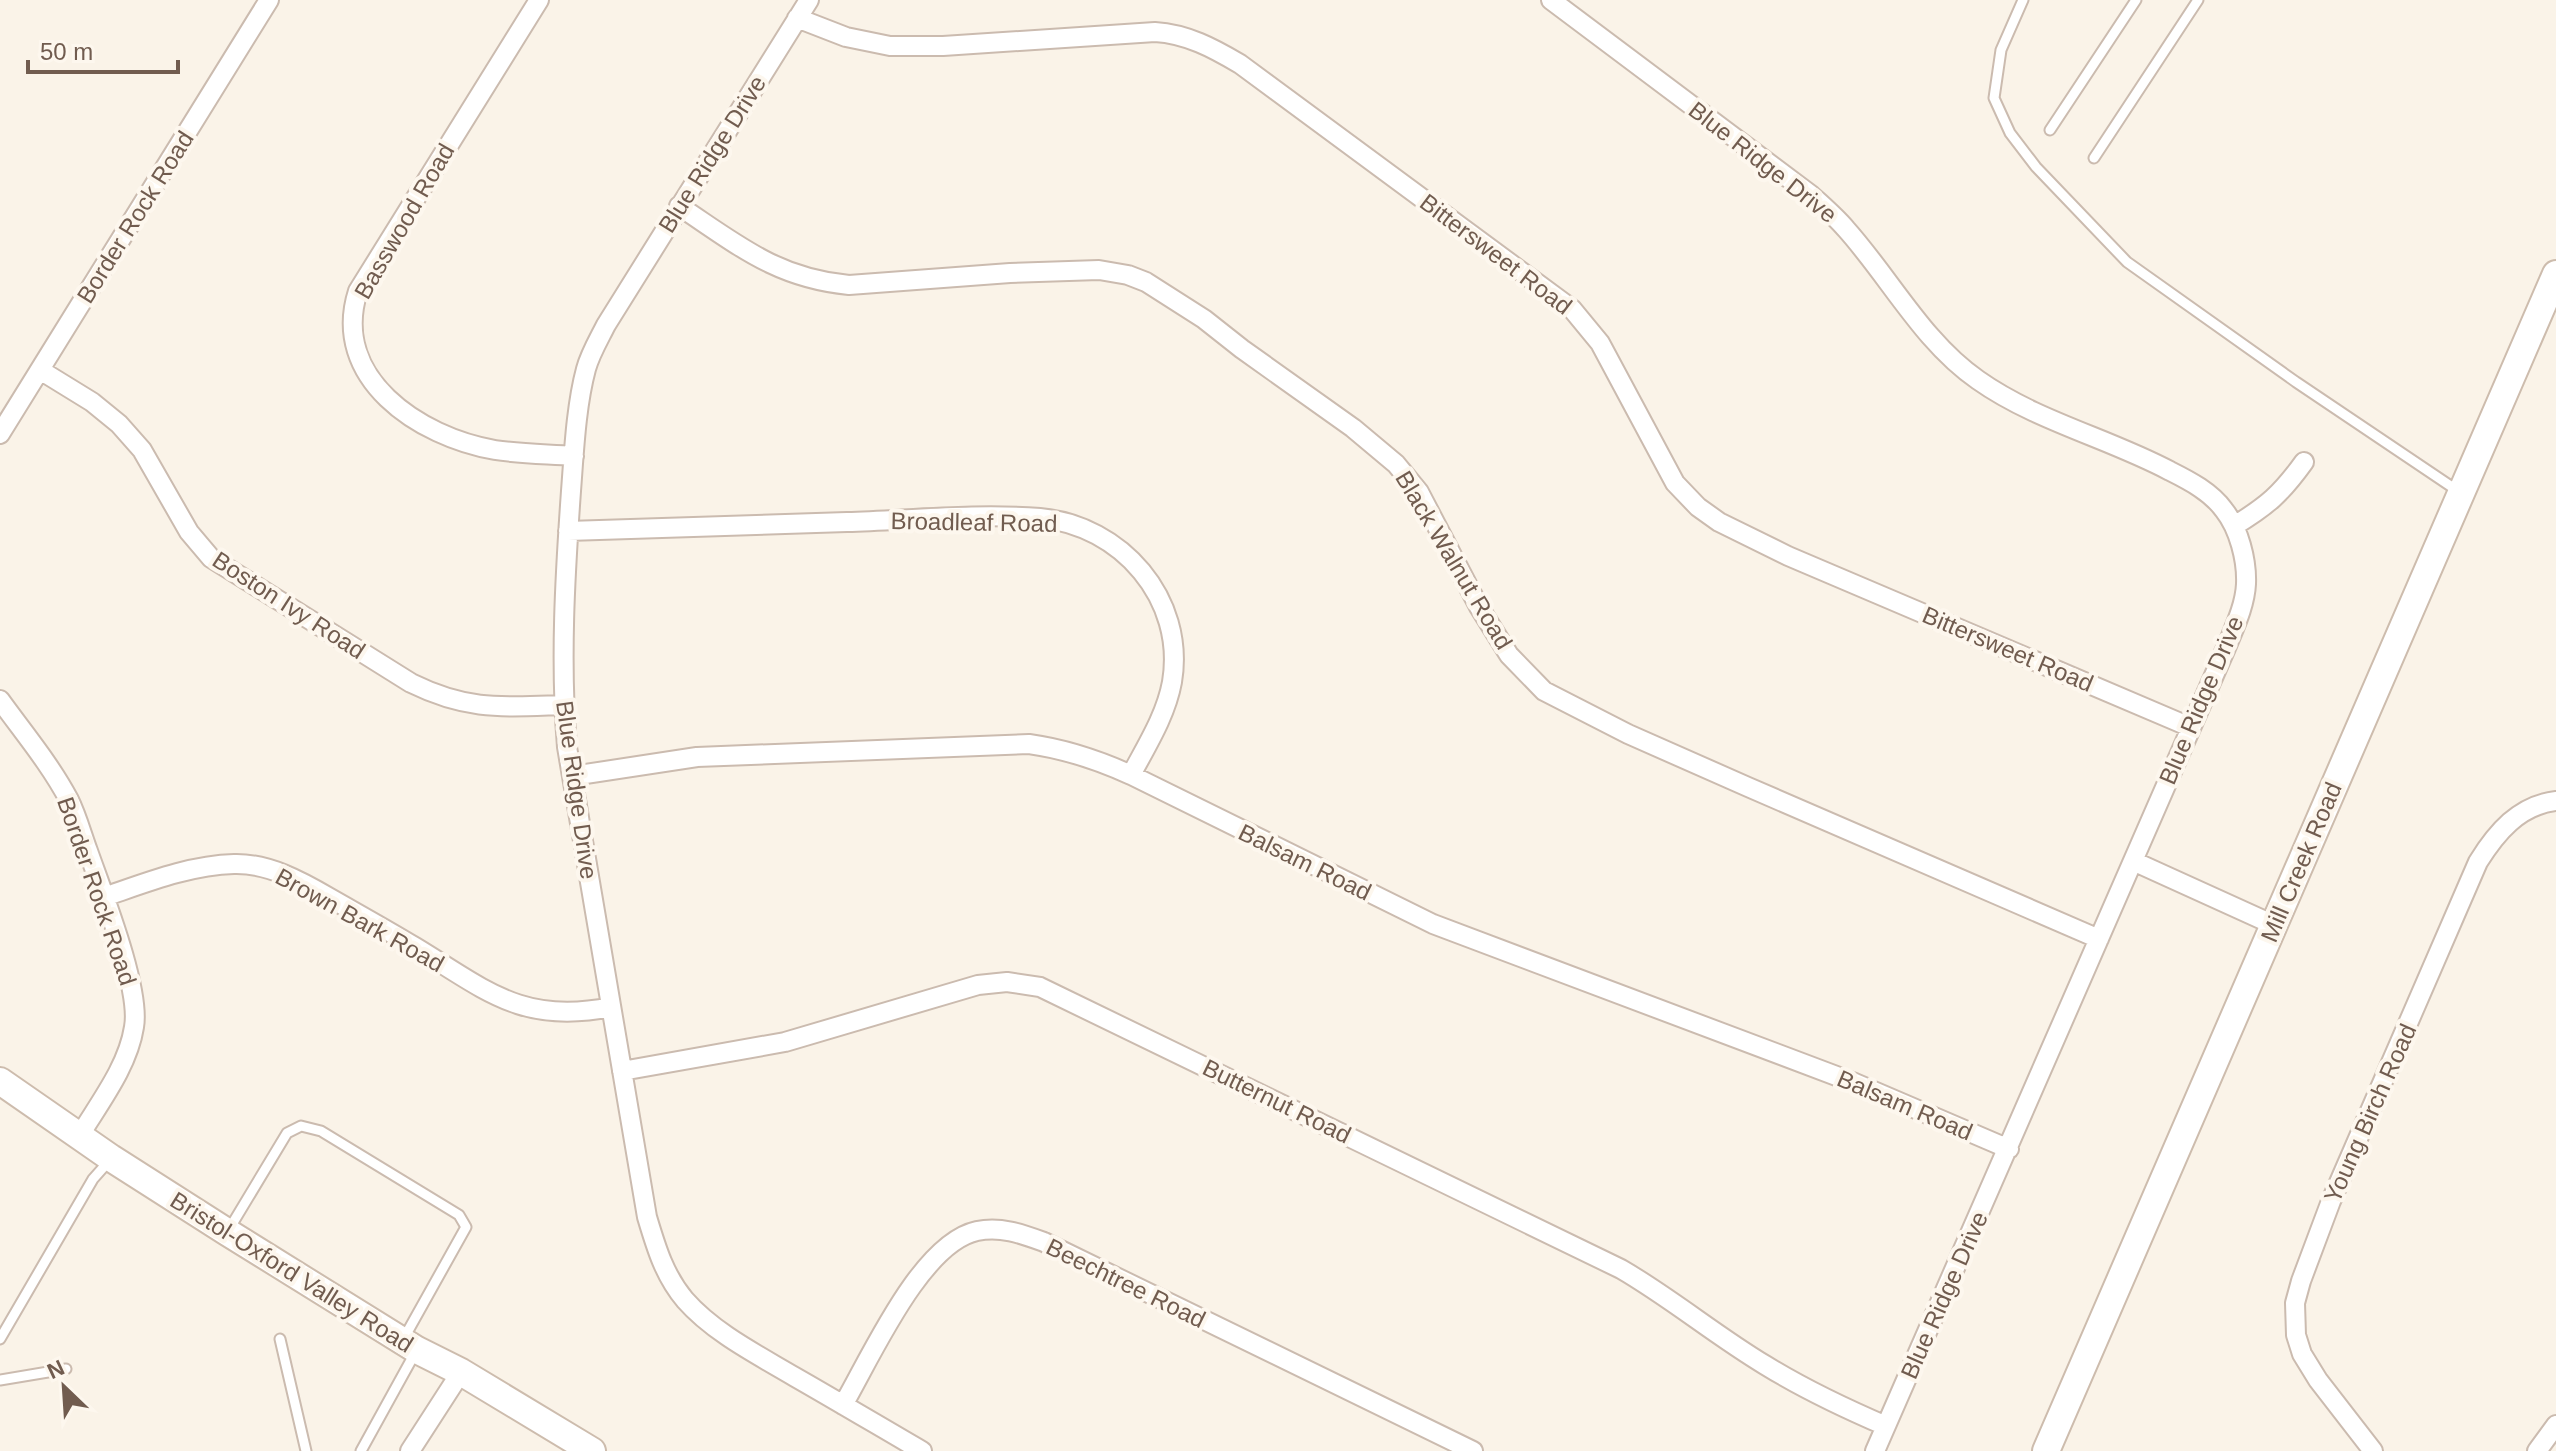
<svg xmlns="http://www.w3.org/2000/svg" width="2556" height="1451" font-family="Arial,sans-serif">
  <rect width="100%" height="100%" fill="#faf3e8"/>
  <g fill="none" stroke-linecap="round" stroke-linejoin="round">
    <g stroke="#cbbbaf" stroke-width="13">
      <path id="lane" d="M 2023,0 L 2001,50 L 1994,98 L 2010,133 L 2036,167 L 2127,262 L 2296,382 L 2458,491
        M 2050,130 L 2136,0
        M 2094,158 L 2198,0
        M 228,1231 L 287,1133 L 301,1126 L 321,1131 L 459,1215 L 466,1227 L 404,1338
        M 0,1339 L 93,1179 L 109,1161
        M 280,1339 L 306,1451
        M 0,1380 L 66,1369
        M 361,1451 L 415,1353"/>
    </g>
    <g stroke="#cbbbaf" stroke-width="22">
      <path id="street" d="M 539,0 L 358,291 C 330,378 419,437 495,450 C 521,454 548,454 574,456
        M 809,0 L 606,325 C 599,339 590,354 586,369 C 576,406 574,452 571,491 C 565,576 560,661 567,747 L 647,1217 C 656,1247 664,1275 685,1300 C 714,1333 758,1355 795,1377 C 837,1401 879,1426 922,1451
        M 1551,0 L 1811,195 C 1823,206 1836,217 1846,229 C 1890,278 1923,342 1978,380 C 2036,421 2108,438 2170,471 C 2190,481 2211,492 2224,510 C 2239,529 2247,560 2246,584 C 2245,606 2234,628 2226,648 L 1875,1451
        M 797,18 L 846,37 L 890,46 L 943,46 L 1155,32 C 1187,34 1213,48 1240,64 L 1572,309 L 1600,343 L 1675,483 L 1698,507 L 1719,522 L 1788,556 L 2190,727
        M 679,206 C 738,245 776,278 849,285 L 1010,273 L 1099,270 L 1128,275 L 1146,282 L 1204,319 L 1242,349 L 1353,428 L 1396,464 L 1419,492 L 1479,607 L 1509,655 L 1544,691 L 1628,734 L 1748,787 L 2099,939
        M 40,370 L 92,402 L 119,424 L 142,450 L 189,532 L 211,558 L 411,683 C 468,711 502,707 563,705
        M 0,434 L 269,0
        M 2234,526 C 2267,506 2281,494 2304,462
        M 568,531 C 661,528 754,525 847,522 C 910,520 977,513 1040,518 C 1121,525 1186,599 1172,682 C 1166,715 1147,745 1131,775
        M 0,700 C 23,732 50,764 69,800 C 77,816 82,835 88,851 C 102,891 141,989 134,1027 C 128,1066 100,1102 80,1135
        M 572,776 L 697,757 L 1029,744 C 1065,749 1098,760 1131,775 L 1433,924 L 1855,1083 L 2009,1149
        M 2133,861 L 2274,925
        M 104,897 C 145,883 190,865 234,864 C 268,863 301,881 330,898 C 358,914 387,930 415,947 C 486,990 522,1025 611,1007
        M 622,1071 L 785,1042 L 978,985 L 1007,982 L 1040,987 L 1621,1269 C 1671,1298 1715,1335 1765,1365 C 1804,1389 1844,1408 1886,1426
        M 843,1405 C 871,1357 921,1243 977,1231 C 1001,1226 1022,1234 1044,1242 L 1473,1451
        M 410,1451 L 461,1372
        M 2373,1451 L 2318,1380 L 2302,1354 L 2296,1335 L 2295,1303 L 2301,1281 L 2331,1201 L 2478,862 C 2496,833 2519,805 2556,801
        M 2537,1451 L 2556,1425"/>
    </g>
    <g stroke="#cdbcad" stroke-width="30">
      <path id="secondary" d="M 0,1081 L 111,1158 L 227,1232 L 417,1350 L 461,1372 L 592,1451
        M 2046,1451 L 2556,274"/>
    </g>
    <use href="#lane" stroke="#fff" stroke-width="9"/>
    <use href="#street" stroke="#fff" stroke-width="18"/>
    <use href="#secondary" stroke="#fff" stroke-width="26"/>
  </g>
  <g text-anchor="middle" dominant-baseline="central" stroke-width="8" stroke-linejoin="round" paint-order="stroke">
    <g font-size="24" fill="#715c4f" stroke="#fdf7ee">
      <text transform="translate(712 154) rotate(-58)">Blue Ridge Drive</text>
      <text transform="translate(1763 162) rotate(38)">Blue Ridge Drive</text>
      <text transform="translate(135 217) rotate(-58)">Border Rock Road</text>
      <text transform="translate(404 221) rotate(-60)">Basswood Road</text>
      <text transform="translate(1496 254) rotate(37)">Bittersweet Road</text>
      <text transform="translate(974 522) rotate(1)">Broadleaf Road</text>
      <text transform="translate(1454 560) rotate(59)">Black Walnut Road</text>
      <text transform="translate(289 605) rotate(33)">Boston Ivy Road</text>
      <text transform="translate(2008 649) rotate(23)">Bittersweet Road</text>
      <text transform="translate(2201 700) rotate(-67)">Blue Ridge Drive</text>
      <text transform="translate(577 790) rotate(82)">Blue Ridge Drive</text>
      <text transform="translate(1305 862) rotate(26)">Balsam Road</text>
      <text transform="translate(2301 862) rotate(-67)">Mill Creek Road</text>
      <text transform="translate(97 891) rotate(71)">Border Rock Road</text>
      <text transform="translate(360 920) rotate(29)">Brown Bark Road</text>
      <text transform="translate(1277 1101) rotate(26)">Butternut Road</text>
      <text transform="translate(1905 1105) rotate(23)">Balsam Road</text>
      <text transform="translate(2370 1113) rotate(-66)">Young Birch Road</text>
      <text transform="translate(292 1272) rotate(32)">Bristol-Oxford Valley Road</text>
      <text transform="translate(1126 1283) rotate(26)">Beechtree Road</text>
      <text transform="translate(1944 1295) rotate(-66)">Blue Ridge Drive</text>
    </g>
  </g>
  <g transform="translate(64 1387) rotate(335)" stroke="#fdf7ee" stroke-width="6" paint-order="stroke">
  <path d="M0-6L14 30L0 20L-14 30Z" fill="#715c4f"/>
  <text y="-12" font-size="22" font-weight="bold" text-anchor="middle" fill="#715c4f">N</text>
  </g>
  <path d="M28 60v12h150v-12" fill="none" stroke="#715c4f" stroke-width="4"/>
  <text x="40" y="60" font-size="24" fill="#715c4f" stroke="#fdf7ee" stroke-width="6" paint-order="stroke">50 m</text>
</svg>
